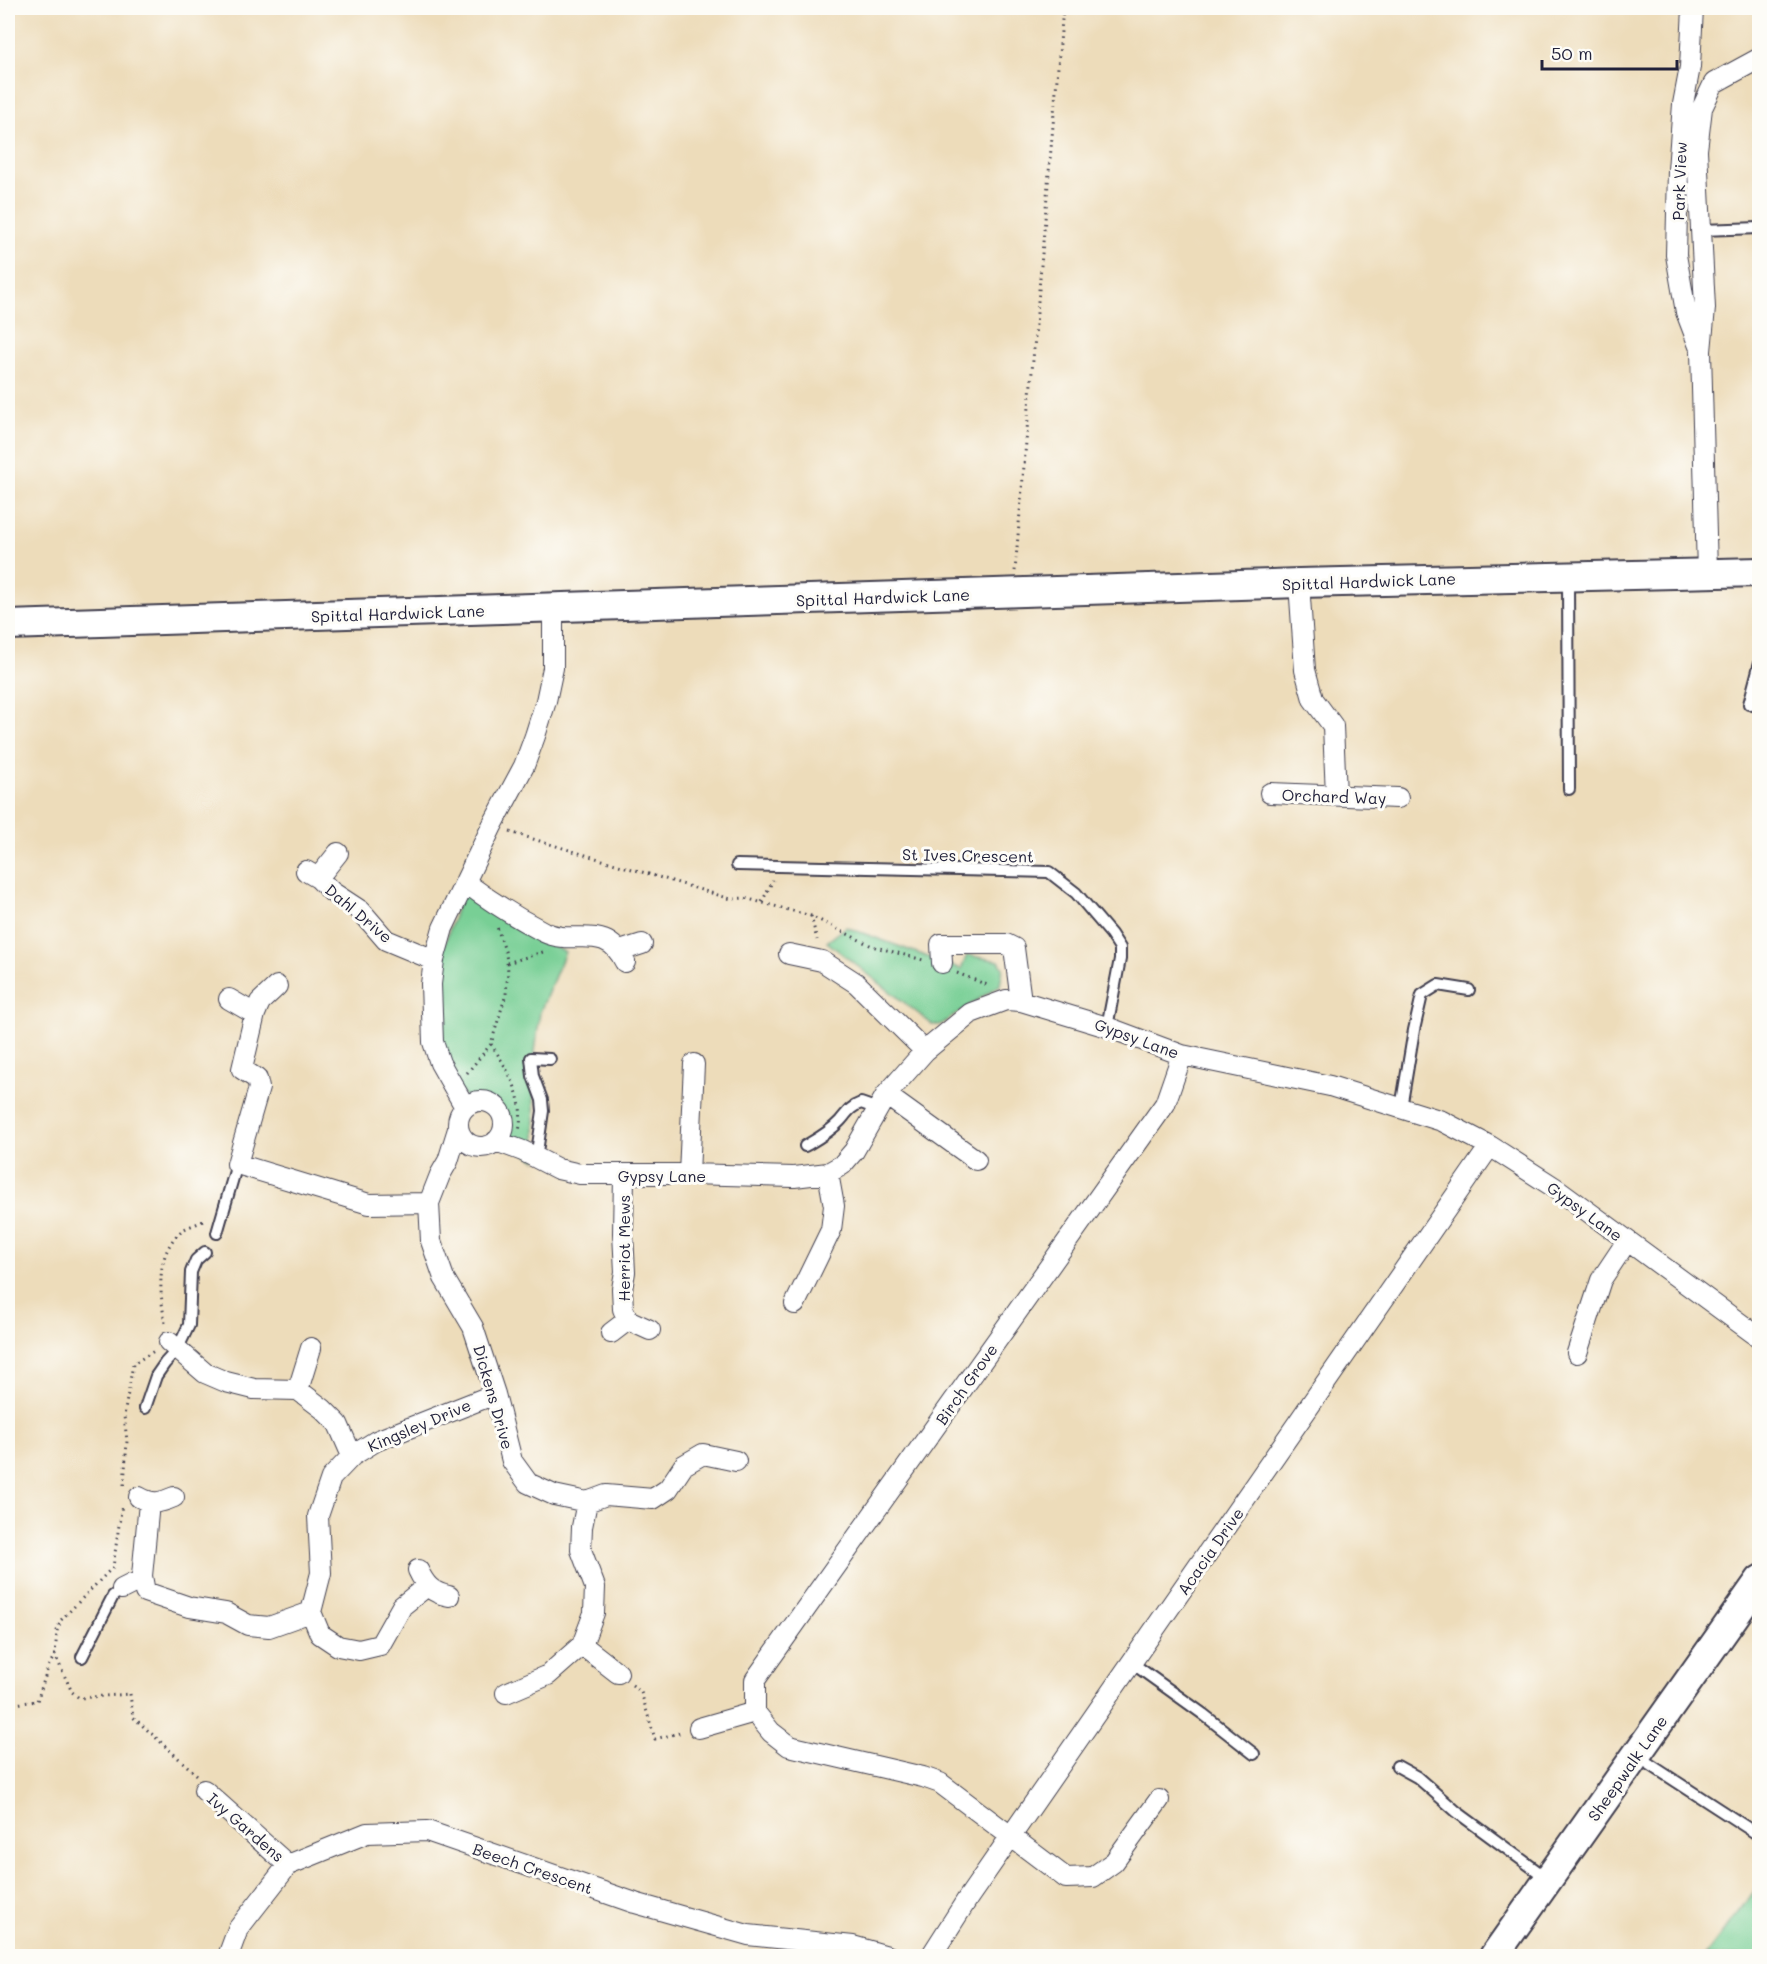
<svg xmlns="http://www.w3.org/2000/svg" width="1767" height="1964" font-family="Mali,sans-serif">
  <rect width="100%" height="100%" fill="#fdfcf7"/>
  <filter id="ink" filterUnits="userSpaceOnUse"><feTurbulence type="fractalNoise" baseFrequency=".0167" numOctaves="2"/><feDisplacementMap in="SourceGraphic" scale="12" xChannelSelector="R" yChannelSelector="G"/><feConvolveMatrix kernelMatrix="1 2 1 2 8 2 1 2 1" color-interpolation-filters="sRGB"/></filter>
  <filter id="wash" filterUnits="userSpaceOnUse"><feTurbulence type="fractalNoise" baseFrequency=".008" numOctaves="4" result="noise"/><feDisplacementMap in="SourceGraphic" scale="24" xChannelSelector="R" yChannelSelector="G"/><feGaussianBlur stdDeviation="1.35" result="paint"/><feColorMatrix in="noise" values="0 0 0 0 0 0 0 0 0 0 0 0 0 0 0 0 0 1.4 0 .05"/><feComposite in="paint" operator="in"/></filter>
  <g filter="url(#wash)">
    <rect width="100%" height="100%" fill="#eddcba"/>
    <path fill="#78cf95" stroke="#4d7868" stroke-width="1.5" d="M 463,889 L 503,920 L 565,952 L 540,1012 L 533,1068 L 536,1160 L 500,1137 C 510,1116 492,1095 470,1104 L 440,1063 L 431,985 Z
      M 846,927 L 961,969 L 967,955 L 999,961 L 1003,968 L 1000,985 L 940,1025 L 933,1025 L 827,942 Z
      M 1759,1885 L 1759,1956 L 1705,1956 Z"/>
  </g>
  <g filter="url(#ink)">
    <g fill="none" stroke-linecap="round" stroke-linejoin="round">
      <g stroke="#403e4e" stroke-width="14">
        <path id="lane" d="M 1701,230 L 1760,228
          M 1568,579 L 1569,789
          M 1760,662 L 1749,704 L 1760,707
          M 737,865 L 1049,872 L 1076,893 L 1111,934 L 1120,948 L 1120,959 L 1107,1027
          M 1401,1108 L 1414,1030 L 1422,995 L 1438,985 L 1469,990
          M 805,1146 C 817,1139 830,1132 840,1121 C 847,1113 850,1107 861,1103 L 878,1109
          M 536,1159 L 543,1111 L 542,1100 L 533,1076 L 531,1058 L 550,1059
          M 217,1233 L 237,1164
          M 145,1408 L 156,1376 L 165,1363 L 177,1350 L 189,1325 L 191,1272 L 196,1260 L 205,1252
          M 82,1657 L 113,1596 L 122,1589
          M 1132,1663 L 1203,1714 L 1254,1754
          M 1637,1756 L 1760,1836
          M 1397,1766 L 1417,1777 L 1457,1812 L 1548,1879"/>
      </g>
      <g stroke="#403e4e" stroke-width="22">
        <path id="street" d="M 1693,8 L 1690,67 L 1683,104 L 1678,170 L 1676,255 L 1686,312 L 1699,346
          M 1707,572 L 1701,351 L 1705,308 L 1697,150 L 1702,108 L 1714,83 L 1760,58
          M 1299,583 L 1305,670 L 1313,699 L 1333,726 L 1336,795
          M 1270,793 L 1398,798
          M 306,871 L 318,878 L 332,892 L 361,911 L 386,940 L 434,960
          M 318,878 L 338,853
          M 466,883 C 490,901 517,918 544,932 C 575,947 605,921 625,962
          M 620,951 L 642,944
          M 789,954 L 822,961 L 856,983 L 925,1051
          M 942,963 L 941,944 L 1006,944 L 1014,948 L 1021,1001
          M 277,986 L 260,1002 L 255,1014 L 242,1069 L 257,1079 L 259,1088 L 237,1164 L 369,1204 L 429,1203
          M 229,999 L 255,1014
          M 886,1095 L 976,1160
          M458 1124a23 23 0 1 1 46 0a23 23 0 1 1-46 0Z
          M 465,1107 L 440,1063 L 433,1042 L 431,984 L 434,960 L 443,928 L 492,826 L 524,766 L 535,736 L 546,701 L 553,668 L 553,608
          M 458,1129 L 448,1161 L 440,1175 L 429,1203 L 431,1241 L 444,1278 L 473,1327 L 495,1394 L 512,1461 L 528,1483 L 554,1495 L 587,1502 L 606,1495 L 653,1499 L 668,1489 L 684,1465 L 703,1454 L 736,1461
          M 496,1141 L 523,1151 L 558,1169 L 580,1174 L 689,1174 L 794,1177 L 828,1173 L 842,1165 L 854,1151 L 886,1095 L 925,1051 L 971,1013 L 1006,1000 L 1021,1001 L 1107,1027 L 1182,1055 L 1330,1086 L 1442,1121 L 1490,1146 L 1560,1191 L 1760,1338
          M 689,1174 L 694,1064
          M 624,1175 L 623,1233 L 625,1272 L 622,1289 L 623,1309 L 628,1320 L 650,1330
          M 795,1304 L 831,1230 L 834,1206 L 828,1173
          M 611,1333 L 628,1320
          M 169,1342 L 205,1373 L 226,1382 L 254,1389 L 298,1390 L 323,1409 L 338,1424 L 352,1456
          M 1577,1353 L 1601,1280 L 1627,1241
          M 298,1390 L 311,1348
          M 139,1497 C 153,1505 160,1503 174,1497
          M 149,1503 L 142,1576 L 145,1592 L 189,1607 L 226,1613 L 248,1625 L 269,1627 L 311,1612
          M 418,1570 C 425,1585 432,1593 449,1596
          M 427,1586 L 402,1606 L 380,1645 L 359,1650 L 338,1646 L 320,1634 L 311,1612 L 321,1573 L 318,1516 L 331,1478 L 352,1456 L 376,1441 L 495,1394
          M 122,1589 L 132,1584 L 143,1582
          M 582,1645 L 618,1673
          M 506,1693 L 548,1675 L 582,1645 L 594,1613 L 595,1587 L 581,1550 L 582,1527 L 587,1502
          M 699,1728 L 755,1712
          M 204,1790 L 288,1865
          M 1159,1800 L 1114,1862 L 1093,1877 L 1066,1878 L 940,1783 L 923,1777 L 789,1746 L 771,1732 L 755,1712 L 755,1680 L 1165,1104 L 1182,1055
          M 228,1956 L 238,1929 L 288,1865 L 367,1833 L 427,1831 L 635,1903 L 748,1935 L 853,1946 L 888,1956
          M 931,1956 L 968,1898 L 1490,1146"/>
      </g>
      <g stroke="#403e4e" stroke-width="32">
        <path id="secondary" d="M 8,625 L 1299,583 L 1760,572
          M 1494,1956 L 1760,1580"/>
      </g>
      <path stroke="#403e4e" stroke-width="3" stroke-dasharray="1.5 4.5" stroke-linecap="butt" d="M 1015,571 L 1063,8
        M 510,832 L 731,899 L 745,898 L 811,916 L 872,946 L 923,960
        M 762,902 L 773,880
        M 811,916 L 817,940
        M 507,963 L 543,952
        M 957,973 L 990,986
        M 491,1044 C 508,1070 526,1098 519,1131
        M 467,1073 L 491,1044 L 506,994 L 508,971 L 506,954 L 497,927
        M 165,1323 C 160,1293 155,1257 179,1233 C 185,1227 198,1224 205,1220
        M 124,1485 L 127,1441 L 124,1416 L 133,1364 L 154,1351
        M 55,1655 L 57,1631 L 61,1620 L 113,1567 L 122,1504
        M 632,1685 L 641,1692 L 655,1739 L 683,1732
        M 8,1705 L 37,1701 L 49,1665 L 55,1655 L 72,1692 L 79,1698 L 130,1694 L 133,1717 L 197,1775"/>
      <use href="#lane" stroke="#fff" stroke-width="10"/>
      <use href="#street" stroke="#fff" stroke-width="20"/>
      <use href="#secondary" stroke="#fff" stroke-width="28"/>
    </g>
  </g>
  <g text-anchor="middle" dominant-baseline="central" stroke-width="6" stroke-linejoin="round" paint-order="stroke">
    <g font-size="16" fill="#22223b" stroke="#fdfcf7">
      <text transform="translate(1679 181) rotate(-88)">Park View</text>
      <text transform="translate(1369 581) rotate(-2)">Spittal Hardwick Lane</text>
      <text transform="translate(883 597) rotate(-2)">Spittal Hardwick Lane</text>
      <text transform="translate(398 613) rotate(-2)">Spittal Hardwick Lane</text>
      <text transform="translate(1334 796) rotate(2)">Orchard Way</text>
      <text transform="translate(968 855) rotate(1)">St Ives Crescent</text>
      <text transform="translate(359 913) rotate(40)">Dahl Drive</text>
      <text transform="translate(1137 1038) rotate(20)">Gypsy Lane</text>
      <text x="662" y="1175">Gypsy Lane</text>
      <text transform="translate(1585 1211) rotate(36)">Gypsy Lane</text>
      <text transform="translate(623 1248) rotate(-90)">Herriot Mews</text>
      <text transform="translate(966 1384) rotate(-55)">Birch Grove</text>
      <text transform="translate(494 1397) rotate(74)">Dickens Drive</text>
      <text transform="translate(419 1425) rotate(-23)">Kingsley Drive</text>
      <text transform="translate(1210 1551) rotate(-55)">Acacia Drive</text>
      <text transform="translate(1627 1768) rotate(-55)">Sheepwalk Lane</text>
      <text transform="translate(246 1827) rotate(41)">Ivy Gardens</text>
      <text transform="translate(533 1868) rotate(19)">Beech Crescent</text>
    </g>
  </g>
  <rect width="1767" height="1964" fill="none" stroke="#fdfcf7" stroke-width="30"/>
  <path d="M1542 60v9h135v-9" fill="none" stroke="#22223b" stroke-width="3"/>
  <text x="1551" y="60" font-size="18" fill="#22223b" stroke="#fdfcf7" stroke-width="4.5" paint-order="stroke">50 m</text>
</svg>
